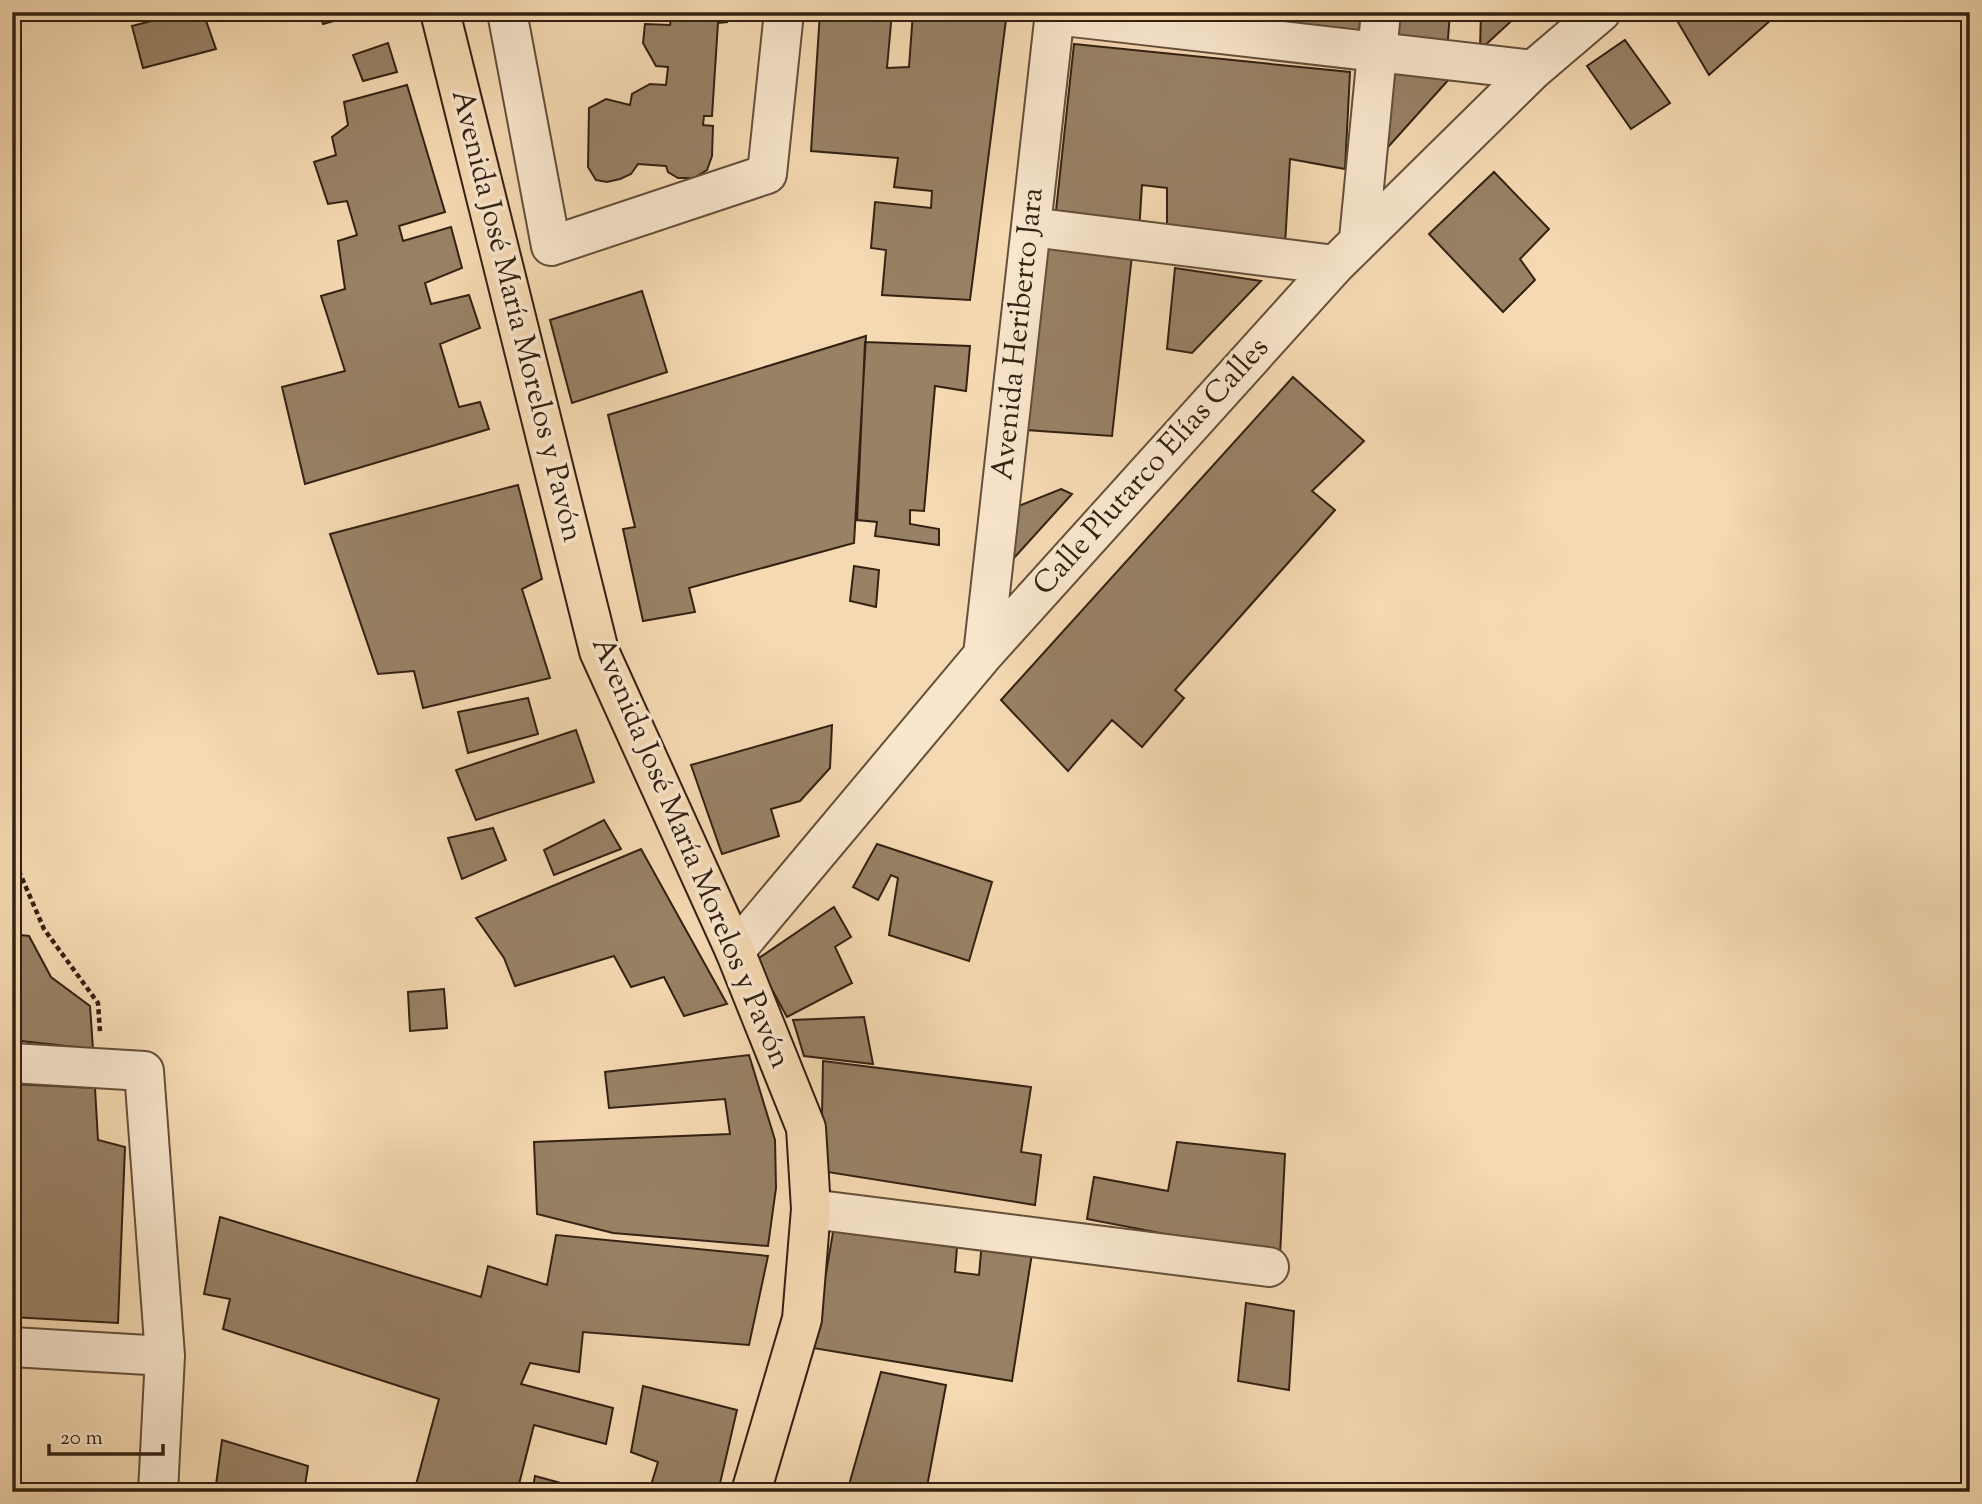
<svg xmlns="http://www.w3.org/2000/svg" width="1982" height="1504" font-family="'Sorts Mill Goudy',serif">
  <rect width="100%" height="100%" fill="#f5d9b2"/>
  <filter id="stains"><feTurbulence type="fractalNoise" baseFrequency=".00286" numOctaves="4"/><feColorMatrix values="0 0 0 0 .2 0 0 0 0 .09 0 0 0 0 .02 0 0 0 .5 -.17"/></filter>
  <radialGradient id="worn" r=".72"><stop offset=".6" stop-color="#630" stop-opacity="0"/><stop offset="1" stop-color="#630" stop-opacity=".3"/></radialGradient>
  <path fill="#988165" stroke="#332112" stroke-width="2" d="M 187,12 L 203,12 L 216,49 L 143,68 L 132,26 Z
    M 319,12 L 366,12 L 323,24 Z
    M 547,12 L 622,12 L 622,16 Z
    M 672,12 L 728,12 L 727,22 L 718,23 L 712,116 L 704,116 L 703,125 L 713,126 L 712,156 L 707,170 L 694,178 L 678,178 L 668,172 L 666,166 L 638,164 L 631,174 L 620,179 L 607,182 L 596,180 L 588,167 L 589,108 L 606,99 L 630,105 L 632,94 L 650,84 L 666,85 L 668,67 L 656,66 L 643,43 L 645,24 L 670,25 Z
    M 820,12 L 892,12 L 887,68 L 909,67 L 913,12 L 1007,12 L 970,300 L 882,295 L 886,250 L 871,248 L 875,202 L 931,208 L 932,191 L 894,187 L 898,158 L 811,151 Z
    M 1140,12 L 1361,12 L 1358,42 Z
    M 1389,12 L 1450,12 L 1447,52 L 1387,45 Z
    M 1481,12 L 1521,12 L 1480,50 Z
    M 1672,12 L 1769,12 L 1772,19 L 1709,75 Z
    M 1625,40 L 1670,103 L 1631,129 L 1587,66 Z
    M 388,43 L 397,72 L 363,81 L 353,55 Z
    M 1074,44 L 1350,72 L 1345,169 L 1290,159 L 1285,245 L 1167,233 L 1167,188 L 1142,185 L 1139,232 L 1055,220 Z
    M 1377,70 L 1451,77 L 1371,166 Z
    M 407,85 L 445,212 L 399,226 L 403,241 L 451,227 L 462,268 L 425,283 L 431,304 L 469,295 L 480,328 L 440,344 L 459,407 L 480,402 L 489,429 L 305,484 L 282,387 L 345,371 L 321,296 L 345,289 L 338,241 L 357,235 L 347,201 L 328,204 L 314,162 L 336,155 L 332,137 L 348,125 L 344,102 Z
    M 1494,172 L 1549,229 L 1520,259 L 1535,280 L 1503,312 L 1429,234 Z
    M 1042,248 L 1132,255 L 1112,436 L 1026,430 Z
    M 1175,268 L 1261,281 L 1192,353 L 1167,349 Z
    M 642,291 L 667,372 L 572,403 L 550,320 Z
    M 866,336 L 854,543 L 689,588 L 695,612 L 643,621 L 623,529 L 635,527 L 608,415 Z
    M 865,342 L 970,346 L 966,391 L 935,386 L 924,511 L 910,510 L 910,524 L 939,529 L 939,545 L 875,536 L 877,522 L 857,520 Z
    M 1293,377 L 1364,441 L 1312,491 L 1335,510 L 1175,690 L 1184,698 L 1142,747 L 1112,720 L 1068,771 L 1001,700 Z
    M 518,485 L 542,579 L 522,589 L 550,678 L 423,708 L 414,671 L 378,674 L 330,534 Z
    M 1061,489 L 1072,494 L 1013,559 L 1016,507 Z
    M 854,566 L 879,570 L 876,607 L 850,601 Z
    M 528,698 L 538,734 L 468,753 L 458,712 Z
    M 832,725 L 830,768 L 800,801 L 771,809 L 779,836 L 722,854 L 691,765 Z
    M 576,730 L 594,782 L 476,820 L 456,770 Z
    M 604,820 L 621,849 L 554,875 L 544,850 Z
    M 493,828 L 506,860 L 462,879 L 448,838 Z
    M 877,844 L 992,882 L 969,961 L 889,935 L 898,878 L 891,875 L 878,900 L 853,887 Z
    M 641,849 L 727,1004 L 684,1016 L 664,977 L 631,987 L 614,956 L 515,986 L 504,958 L 476,918 Z
    M 834,907 L 851,937 L 835,947 L 852,983 L 787,1017 L 756,960 Z
    M 12,934 L 29,936 L 51,977 L 90,1006 L 93,1049 L 12,1040 Z
    M 444,989 L 447,1028 L 410,1031 L 408,992 Z
    M 864,1017 L 873,1064 L 804,1056 L 793,1020 Z
    M 749,1055 L 775,1140 L 776,1188 L 768,1246 L 613,1233 L 537,1214 L 534,1142 L 730,1134 L 725,1099 L 609,1108 L 605,1072 Z
    M 823,1061 L 1031,1087 L 1021,1152 L 1041,1155 L 1035,1205 L 821,1171 Z
    M 12,1084 L 95,1088 L 98,1140 L 125,1147 L 118,1323 L 12,1317 Z
    M 1177,1142 L 1285,1154 L 1280,1256 L 1087,1219 L 1094,1177 L 1168,1191 Z
    M 220,1217 L 481,1297 L 488,1266 L 547,1285 L 556,1235 L 768,1256 L 749,1345 L 583,1332 L 579,1372 L 530,1363 L 521,1384 L 613,1408 L 606,1444 L 534,1425 L 517,1492 L 414,1492 L 439,1399 L 223,1329 L 230,1299 L 204,1294 Z
    M 835,1221 L 958,1235 L 955,1272 L 979,1275 L 982,1241 L 1033,1247 L 1012,1381 L 813,1348 Z
    M 1246,1303 L 1294,1311 L 1289,1390 L 1238,1381 Z
    M 881,1372 L 946,1385 L 926,1492 L 847,1492 Z
    M 643,1386 L 737,1410 L 718,1492 L 649,1492 L 658,1462 L 631,1452 Z
    M 222,1440 L 308,1466 L 304,1492 L 215,1492 Z
    M 535,1476 L 594,1492 L 532,1492 Z"/>
  <g fill="none" stroke-linecap="round" stroke-linejoin="round">
    <g stroke="#644f3a" stroke-width="42">
      <path id="minor" d="M 507,12 L 551,246 L 767,174 L 784,12
        M 1055,15 L 1533,70
        M 1031,227 L 1335,265
        M 1359,239 L 1381,12
        M 983,655 L 1055,12
        M 735,951 L 983,655 L 1335,265 L 1533,70 L 1601,12
        M 12,1063 L 144,1071 L 165,1356 L 158,1492
        M 811,1209 L 1269,1267
        M 12,1347 L 165,1356"/>
    </g>
    <g stroke="#332112" stroke-width="42">
      <path id="major" d="M 440,12 L 599,651 L 735,951 L 806,1128 L 811,1209 L 802,1319 L 751,1492"/>
    </g>
    <path stroke="#332112" stroke-width="4.5" stroke-dasharray="5 3.5" stroke-linecap="butt" d="M 12,855 L 44,929 L 98,1003 L 100,1032"/>
    <use href="#minor" stroke="#f8e6cd" stroke-width="38"/>
    <use href="#major" stroke="#f5d9b2" stroke-width="38"/>
  </g>
  <g text-anchor="middle" dominant-baseline="central" stroke-width="7" stroke-linejoin="round" paint-order="stroke">
    <g font-size="30" fill="#332112" stroke="#f8e6cd">
      <text transform="translate(516 316) rotate(76)">Avenida José María Morelos y Pavón</text>
      <text transform="translate(1019 334) rotate(-84)">Avenida Heriberto Jara</text>
      <text transform="translate(1152 467) rotate(-48)">Calle Plutarco Elías Calles</text>
      <text transform="translate(690 853) rotate(67)">Avenida José María Morelos y Pavón</text>
    </g>
  </g>
  <rect width="1982" height="1504" fill="none" stroke="#f5d9b2" stroke-width="42"/>
  <rect x="14" y="14" width="1954" height="1476" fill="none" stroke="#332112" stroke-width="3.5"/>
  <rect x="21" y="21" width="1940" height="1462" fill="none" stroke="#332112" stroke-width="2"/>
  <path d="M49 1444v10h114v-10" fill="none" stroke="#332112" stroke-width="3.5"/>
  <text x="60" y="1444" font-size="21" fill="#332112" stroke="#f8e6cd" stroke-width="5" paint-order="stroke">20 m</text>
  <rect width="100%" height="100%" filter="url(#stains)"/>
  <rect width="100%" height="100%" fill="url(#worn)"/>
</svg>
